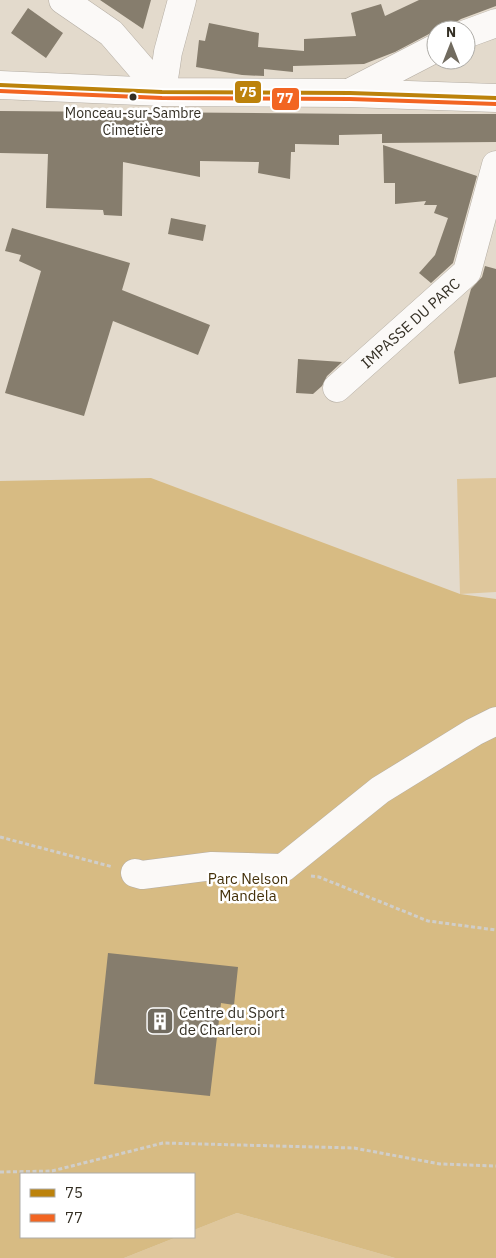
<svg xmlns="http://www.w3.org/2000/svg" width="496" height="1258" font-family="'IBM Plex Sans',sans-serif">
  <rect width="100%" height="100%" fill="#e3dacc"/>
  <path fill="#dfc79c" d="M 496,478 L 496,592 L 460,594 L 457,479 Z
    M 237,1213 L 395,1258 L 124,1258 L 177,1237 L 194,1237 L 194,1230 Z"/>
  <path fill="#d7bb83" d="M 151,478 L 460,594 L 496,599 L 496,1258 L 395,1258 L 237,1213 L 194,1230 L 194,1174 L 21,1174 L 21,1237 L 177,1237 L 124,1258 L 0,1258 L 0,481 Z"/>
  <path fill="#867d6d" d="M 100,0 L 151,0 L 143,29 Z
    M 419,0 L 496,0 L 496,6 L 461,19 L 443,30 L 436,30 L 436,32 L 429,34 L 395,52 L 364,64 L 293,66 L 293,72 L 264,69 L 264,76 L 242,75 L 196,67 L 199,40 L 205,41 L 209,23 L 259,33 L 258,47 L 304,51 L 304,39 L 356,36 L 351,13 L 381,4 L 385,16 Z
    M 28,8 L 63,33 L 46,58 L 11,33 Z
    M 0,111 L 362,114 L 496,114 L 496,142 L 382,143 L 382,134 L 339,135 L 339,145 L 295,144 L 295,152 L 291,152 L 290,179 L 258,173 L 259,162 L 200,161 L 200,177 L 123,162 L 122,216 L 104,215 L 103,210 L 46,208 L 48,154 L 0,153 Z
    M 383,145 L 477,176 L 453,263 L 431,283 L 419,273 L 435,255 L 448,218 L 434,213 L 437,205 L 424,205 L 426,201 L 395,204 L 395,183 L 384,183 Z
    M 171,218 L 206,225 L 203,241 L 168,234 Z
    M 12,228 L 130,263 L 122,290 L 210,325 L 198,355 L 113,321 L 84,416 L 5,393 L 41,271 L 19,261 L 21,255 L 5,251 Z
    M 485,266 L 496,269 L 496,377 L 459,384 L 454,352 L 471,289 L 482,277 Z
    M 298,359 L 342,362 L 327,376 L 322,386 L 313,394 L 296,393 Z
    M 108,953 L 238,967 L 234,1005 L 221,1003 L 210,1096 L 94,1084 Z"/>
  <g fill="none" stroke-linecap="round" stroke-linejoin="round">
    <g stroke="#b4ada3" stroke-width="29">
      <g id="minor">
        <path d="M 63,0 L 111,33 L 162,92"/>
        <path d="M 466,34 L 496,23"/>
        <path d="M 0,85 L 162,92 L 350,93 L 496,98"/>
        <path d="M 162,92 L 168,52 L 182,0"/>
        <path d="M 351,92 L 436,48"/>
        <path id="s1" d="M 337,388 L 467,272 L 496,165"/>
        <path d="M 135,873 L 142,875 L 212,866 L 283,868 L 380,790 L 474,732 L 496,721"/>
      </g>
    </g>
    <path stroke="#d0ceca" stroke-width="3" stroke-dasharray="4 2.5" stroke-linecap="butt" d="M 0,837 L 113,867
      M 311,876 L 319,877 L 428,921 L 496,930
      M 0,1172 L 52,1171 L 163,1143 L 354,1148 L 440,1164 L 496,1166"/>
    <use href="#minor" stroke="#fbf9f7" stroke-width="28"/>
    <g stroke="#fff" stroke-width="8">
      <path id="bus-1" d="M 0,85 L 162,92 L 350,93 L 496,98"/>
    </g>
    <g stroke="#fff" stroke-width="8">
      <path id="bus-2" d="M 0,91 L 162,98 L 350,99 L 496,104"/>
    </g>
    <use href="#bus-1" stroke="#bc820b" stroke-width="4"/>
    <use href="#bus-2" stroke="#f26522" stroke-width="4"/>
  </g>
  <defs>
    <g id="building-square" transform="scale(1.4375)"><rect x="-9" y="-9" width="18" height="18" rx="4" fill="#716b5f" stroke="#fff"/><path d="M-4-6H4V6H1V3H-1V6H-4ZM-2.5-4.3h1.7v1.8h-1.7ZM.8-4.3h1.7v1.8H.8ZM-2.5-1h1.7V.8h-1.7ZM.8-1h1.7V.8H.8Z" fill="#fff"/></g>
  </defs>
  <g fill-rule="evenodd">
    <use href="#building-square" x="160" y="1021"/>
  </g>
  <circle fill="#342f24" stroke="#fff" stroke-width="2" cx="133" cy="97" r="4.5"/>
  <g text-anchor="middle" dominant-baseline="central" stroke-width="5" stroke-linejoin="round" paint-order="stroke">
    <g font-size="14" fill="#342f24" stroke="#fff">
      <text x="133" y="113">Monceau-sur-Sambre<tspan x="133" dy="17">Cimetière</tspan></text>
    </g>
    <g font-size="15" fill="#342f24" stroke="#fff">
      <text stroke="none"><textPath href="#s1" startOffset="98">IMPASSE DU PARC</textPath></text>
    </g>
    <g font-size="15" fill="#44310a" stroke="#fff">
      <text x="248" y="878">Parc Nelson<tspan x="248" dy="17">Mandela</tspan></text>
    </g>
    <g font-size="15" fill="#342f24" stroke="#fff" text-anchor="start">
      <text x="179" y="1012">Centre du Sport<tspan x="179" dy="17">de Charleroi</tspan></text>
    </g>
  </g>
  <g stroke="#fff" stroke-width="2">
    <rect x="234" y="80" width="28" height="24" rx="5" fill="#bc820b"/>
    <rect x="271" y="87" width="29" height="24" rx="5" fill="#f26522"/>
  </g>
  <g font-size="14" text-anchor="middle" font-weight="bold" fill="#fff">
    <text x="248" y="97">75</text>
    <text x="285" y="103">77</text>
  </g>
  <rect x="20" y="1173" width="175" height="65" fill="#ffffff" stroke="#aeaca7"/>
  <rect x="30" y="1189" width="25" height="8" fill="#bc820b" stroke="#aeaca7"/>
  <text x="65" y="1198" font-size="15" fill="#342f24">75</text>
  <rect x="30" y="1214" width="25" height="8" fill="#f26522" stroke="#aeaca7"/>
  <text x="65" y="1223" font-size="15" fill="#342f24">77</text>
  <g transform="translate(451 45)"><circle r="24" fill="#ffffff" stroke="#aeaca7"/>
  <path d="M0-4L9 19L0 12L-9 19Z" fill="#716b5f"/>
  <text y="-8" font-size="14" font-weight="bold" text-anchor="middle" fill="#342f24">N</text>
  </g>
</svg>
